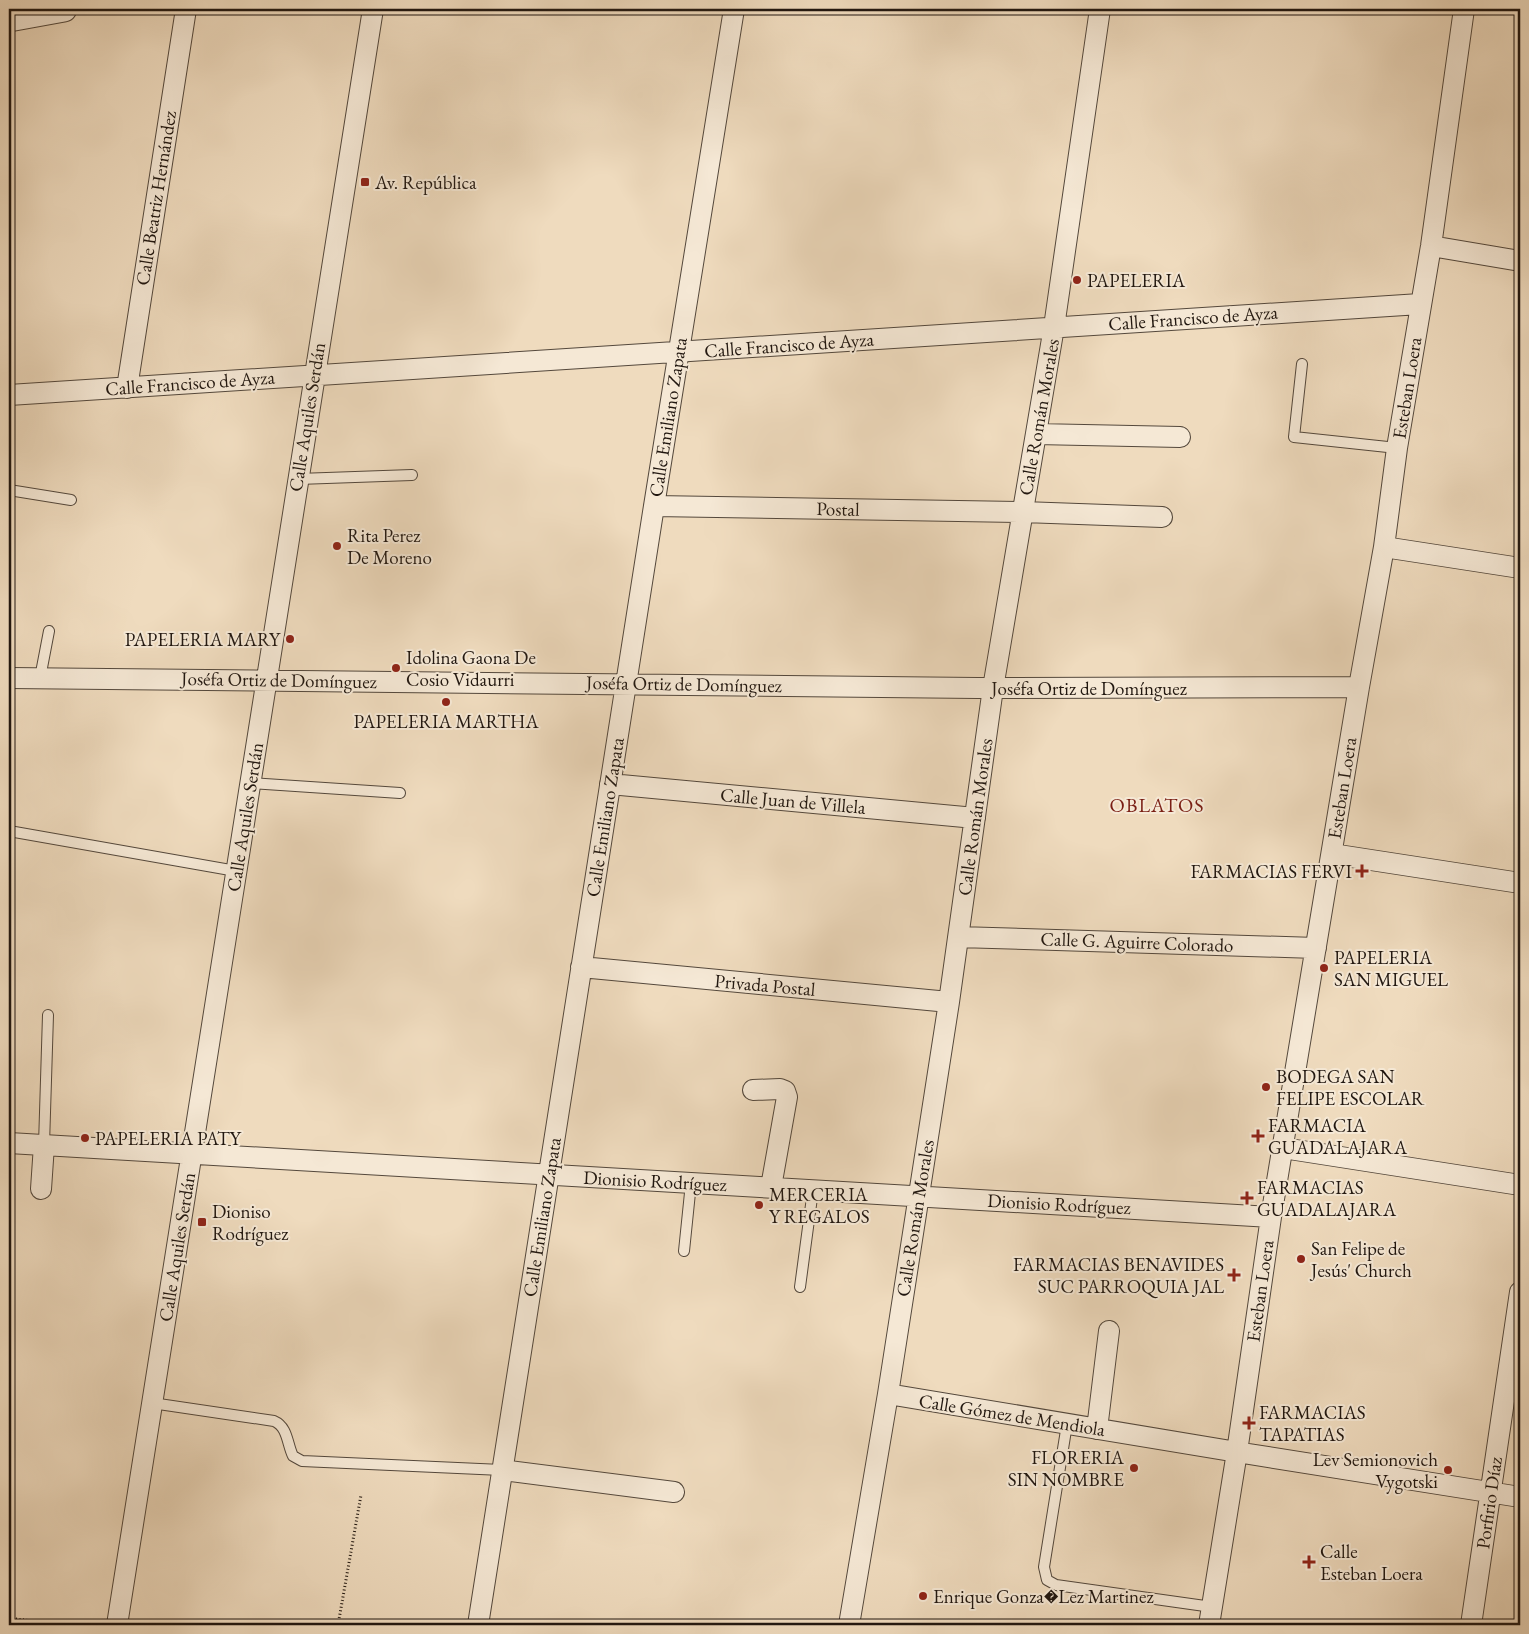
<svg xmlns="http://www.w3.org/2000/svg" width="1529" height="1634" font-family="'EB Garamond',serif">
  <rect width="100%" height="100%" fill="#efdbbe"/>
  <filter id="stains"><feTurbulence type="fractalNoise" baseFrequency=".004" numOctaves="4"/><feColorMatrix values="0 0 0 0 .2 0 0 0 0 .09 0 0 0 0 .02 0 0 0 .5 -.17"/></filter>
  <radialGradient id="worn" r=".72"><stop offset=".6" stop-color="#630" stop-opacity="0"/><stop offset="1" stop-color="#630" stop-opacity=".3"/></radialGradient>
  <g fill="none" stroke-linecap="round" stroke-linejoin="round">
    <g stroke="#54483c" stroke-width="12">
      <path id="service" d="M 1302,364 L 1294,437 L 1397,448
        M 298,479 L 412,475
        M 9,490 L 71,500
        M 40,678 L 49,631
        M 250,783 L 400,793
        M 9,831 L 236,871
        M 44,1145 L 48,1015
        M 684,1251 L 691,1183
        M 800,1287 L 813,1190
        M 152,1403 L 274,1421 C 288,1427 287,1444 293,1456 L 302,1461 L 502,1470
        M 1067,1424 L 1044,1567 L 1047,1580 L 1056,1585 L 1212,1607"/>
    </g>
    <g stroke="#54483c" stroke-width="22">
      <path id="minor" d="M 1431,246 L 1520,261
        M 127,388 L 186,9
        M 9,395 L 1420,304
        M 1036,434 L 1180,437
        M 654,506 L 1023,512 L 1162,517
        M 1384,547 L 1520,568
        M 9,678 L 977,688 L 1359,687
        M 610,784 L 975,818
        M 1332,854 L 1520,883
        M 958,937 L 1316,948
        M 581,967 L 949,1002
        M 753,1090 L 780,1089 L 785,1091 L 787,1097 L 771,1187
        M 9,1143 L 1271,1217
        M 1283,1148 L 1520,1185
        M 41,1189 L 44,1145
        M 888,1394 L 1249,1454 L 1520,1497
        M 1097,1429 L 1109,1331
        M 502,1470 L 674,1492
        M 117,1625 L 373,9
        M 478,1625 L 654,506 L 734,9
        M 849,1625 L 888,1394 L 949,1002 L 993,688 L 1054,327 L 1100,9
        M 1209,1625 L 1237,1452 L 1271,1217 L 1359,687 L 1384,547 L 1397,448 L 1431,246 L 1464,9
        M 1471,1625 L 1520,1292"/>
    </g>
    <g stroke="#54483c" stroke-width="27">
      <path id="tertiary" d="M 9,19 L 64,9"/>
    </g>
    <path stroke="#211710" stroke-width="3" stroke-dasharray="1 2.5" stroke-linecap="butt" d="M 9,1618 L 62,1625
      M 338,1625 L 361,1495"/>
    <use href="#service" stroke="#f5e8d5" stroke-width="10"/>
    <use href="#minor" stroke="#f5e8d5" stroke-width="20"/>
    <use href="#tertiary" stroke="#f5e8d5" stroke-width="25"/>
  </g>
  <g fill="#8f2418" stroke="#f5e8d5" stroke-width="2">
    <rect x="360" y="177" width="10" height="10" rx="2.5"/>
    <circle cx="1077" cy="280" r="5"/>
    <circle cx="337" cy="546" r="5"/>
    <circle cx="290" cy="639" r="5"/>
    <circle cx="396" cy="668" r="5"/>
    <circle cx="446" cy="702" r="5"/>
    <path d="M1359.5 863.5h5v5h5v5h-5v5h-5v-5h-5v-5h5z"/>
    <circle cx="1324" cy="968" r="5"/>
    <circle cx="1266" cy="1087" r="5"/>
    <path d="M1255.5 1128.5h5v5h5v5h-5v5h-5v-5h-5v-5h5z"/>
    <circle cx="85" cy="1138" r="5"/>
    <path d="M1244.5 1190.5h5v5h5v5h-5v5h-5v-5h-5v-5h5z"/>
    <circle cx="759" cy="1205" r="5"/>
    <rect x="197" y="1217" width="10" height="10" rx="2.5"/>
    <circle cx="1301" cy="1259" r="5"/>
    <path d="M1231.5 1267.5h5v5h5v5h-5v5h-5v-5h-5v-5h5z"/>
    <path d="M1246.5 1415.5h5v5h5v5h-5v5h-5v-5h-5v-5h5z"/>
    <circle cx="1134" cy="1468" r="5"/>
    <circle cx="1448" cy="1470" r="5"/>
    <path d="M1306.5 1554.5h5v5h5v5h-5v5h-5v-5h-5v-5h5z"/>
    <circle cx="923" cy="1596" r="5"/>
  </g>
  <g text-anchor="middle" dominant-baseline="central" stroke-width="4" stroke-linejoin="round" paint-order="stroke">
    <g font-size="19" fill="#211710" stroke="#f5e8d5" text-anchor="start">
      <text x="375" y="182">Av. República</text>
      <text x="1087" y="280">PAPELERIA</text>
      <text x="347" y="535">Rita Perez<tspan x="347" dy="22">De Moreno</tspan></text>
      <text x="280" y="639" text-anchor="end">PAPELERIA MARY</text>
      <text x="406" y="657">Idolina Gaona De<tspan x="406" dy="22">Cosio Vidaurri</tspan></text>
      <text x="446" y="721" text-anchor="middle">PAPELERIA MARTHA</text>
      <text x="1352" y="871" text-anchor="end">FARMACIAS FERVI</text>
      <text x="1334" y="957">PAPELERIA<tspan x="1334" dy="22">SAN MIGUEL</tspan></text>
      <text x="1276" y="1076">BODEGA SAN<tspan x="1276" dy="22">FELIPE ESCOLAR</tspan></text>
      <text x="1268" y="1125">FARMACIA<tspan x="1268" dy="22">GUADALAJARA</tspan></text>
      <text x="95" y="1138">PAPELERIA PATY</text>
      <text x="1257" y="1187">FARMACIAS<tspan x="1257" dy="22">GUADALAJARA</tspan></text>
      <text x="769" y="1194">MERCERIA<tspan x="769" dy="22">Y REGALOS</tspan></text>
      <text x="212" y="1211">Dioniso<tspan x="212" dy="22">Rodríguez</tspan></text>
      <text x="1311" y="1248">San Felipe de<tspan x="1311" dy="22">Jesús' Church</tspan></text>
      <text x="1224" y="1264" text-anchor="end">FARMACIAS BENAVIDES<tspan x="1224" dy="22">SUC PARROQUIA JAL</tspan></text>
      <text x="1259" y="1412">FARMACIAS<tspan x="1259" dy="22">TAPATIAS</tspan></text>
      <text x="1124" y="1457" text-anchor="end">FLORERIA<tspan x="1124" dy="22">SIN NOMBRE</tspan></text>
      <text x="1438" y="1459" text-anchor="end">Lev Semionovich<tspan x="1438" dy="22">Vygotski</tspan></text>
      <text x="1320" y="1551">Calle<tspan x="1320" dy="22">Esteban Loera</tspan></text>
      <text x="933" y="1596">Enrique Gonza�Lez Martinez</text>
    </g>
    <g font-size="19" fill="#211710" stroke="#f5e8d5">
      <text transform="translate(156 198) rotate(-81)">Calle Beatriz Hernández</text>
      <text transform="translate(1193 318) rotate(-4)">Calle Francisco de Ayza</text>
      <text transform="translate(789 345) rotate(-4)">Calle Francisco de Ayza</text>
      <text transform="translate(190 383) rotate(-4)">Calle Francisco de Ayza</text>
      <text transform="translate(1407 388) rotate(-81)">Esteban Loera</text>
      <text transform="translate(307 417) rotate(-81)">Calle Aquiles Serdán</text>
      <text transform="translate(668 417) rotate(-81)">Calle Emiliano Zapata</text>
      <text transform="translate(1039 417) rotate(-80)">Calle Román Morales</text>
      <text transform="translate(838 509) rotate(1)">Postal</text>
      <text transform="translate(279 680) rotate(1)">Joséfa Ortiz de Domínguez</text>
      <text transform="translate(684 684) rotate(1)">Joséfa Ortiz de Domínguez</text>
      <text x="1089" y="688">Joséfa Ortiz de Domínguez</text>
      <text transform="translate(1342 788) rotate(-81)">Esteban Loera</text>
      <text transform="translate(793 801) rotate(5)">Calle Juan de Villela</text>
      <text transform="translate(245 817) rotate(-81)">Calle Aquiles Serdán</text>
      <text transform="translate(605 817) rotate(-81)">Calle Emiliano Zapata</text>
      <text transform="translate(975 817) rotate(-82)">Calle Román Morales</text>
      <text transform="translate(1137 942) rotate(2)">Calle G. Aguirre Colorado</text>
      <text transform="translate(765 985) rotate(5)">Privada Postal</text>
      <text transform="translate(655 1181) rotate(3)">Dionisio Rodríguez</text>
      <text transform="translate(1059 1204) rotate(3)">Dionisio Rodríguez</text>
      <text transform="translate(542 1217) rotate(-81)">Calle Emiliano Zapata</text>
      <text transform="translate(915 1218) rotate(-81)">Calle Román Morales</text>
      <text transform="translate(177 1247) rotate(-81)">Calle Aquiles Serdán</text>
      <text transform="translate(1260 1291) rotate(-82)">Esteban Loera</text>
      <text transform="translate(1012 1415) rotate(9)">Calle Gómez de Mendiola</text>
      <text transform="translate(1489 1503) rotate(-82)">Porfirio Díaz</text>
    </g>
    <g font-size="20" letter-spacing="1" fill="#7a1f14" stroke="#f5e8d5">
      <text x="1157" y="805">OBLATOS</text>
    </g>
  </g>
  <rect width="1529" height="1634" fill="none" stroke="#efdbbe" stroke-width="30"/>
  <rect x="10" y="10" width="1509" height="1614" fill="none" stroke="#211710" stroke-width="2.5"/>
  <rect x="15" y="15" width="1499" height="1604" fill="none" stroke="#211710"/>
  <rect width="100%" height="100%" filter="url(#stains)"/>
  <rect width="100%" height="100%" fill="url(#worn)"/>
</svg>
